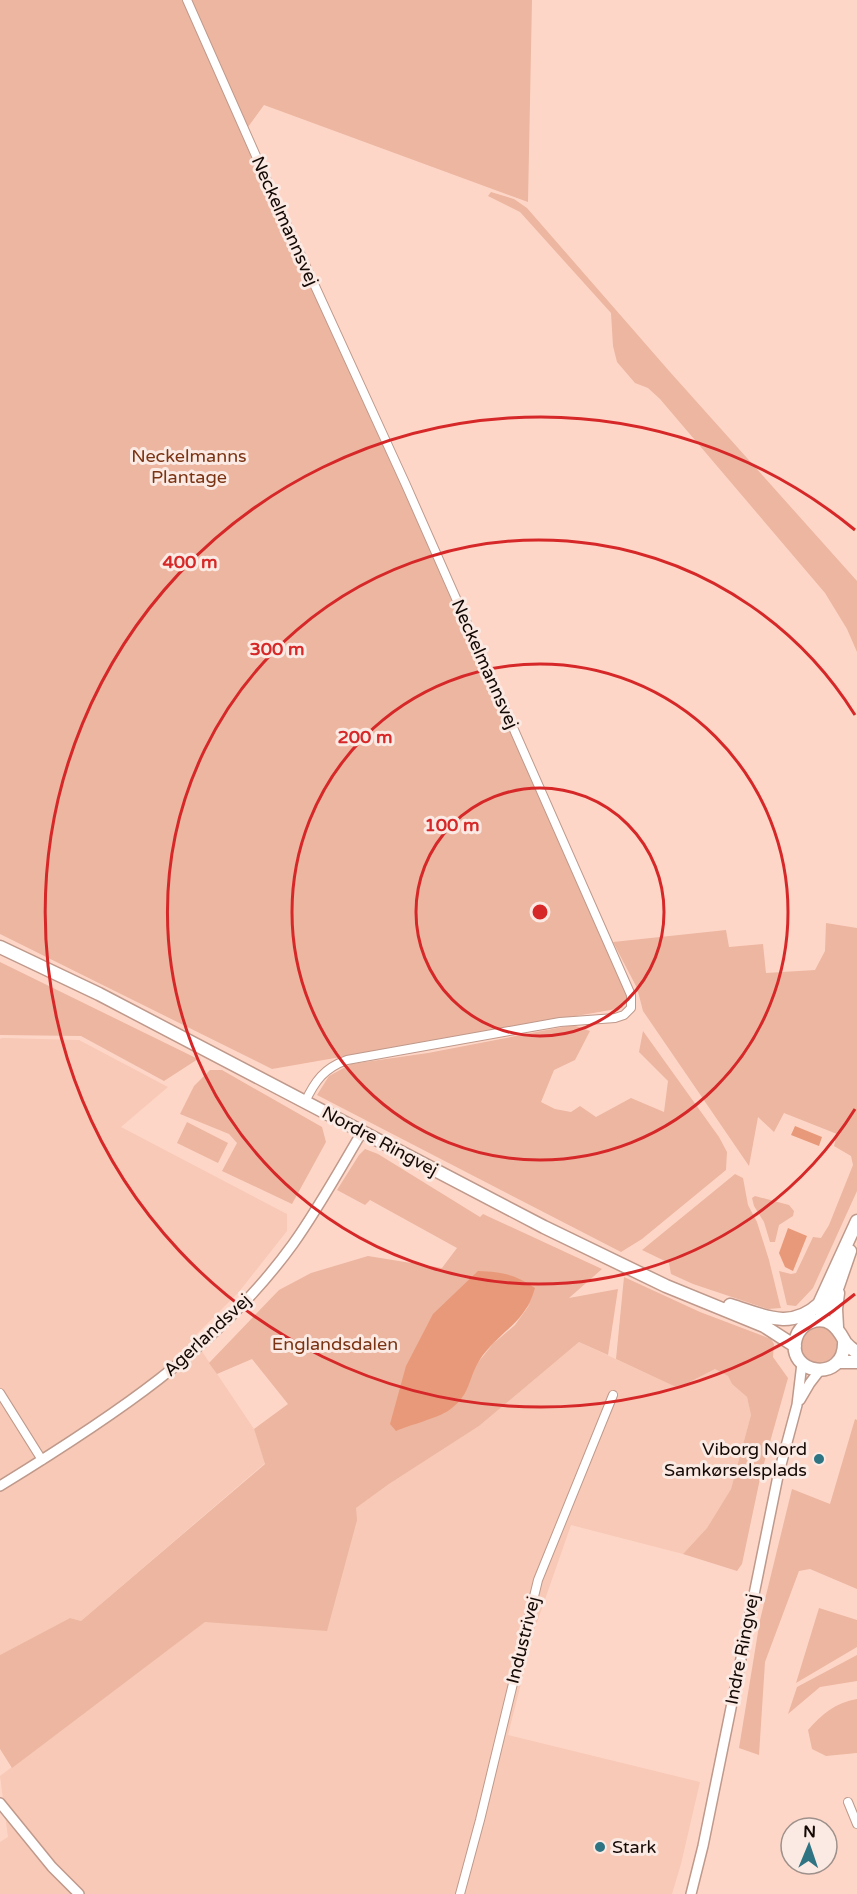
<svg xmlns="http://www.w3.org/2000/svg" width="857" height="1894" font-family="'Varela Round',sans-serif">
  <rect width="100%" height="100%" fill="#fed6c7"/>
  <path fill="#f7c9b6" d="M 2,1038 L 79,1040 L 168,1087 L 121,1127 L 287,1214 L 287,1231 L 238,1293 L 193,1338 L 254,1429 L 265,1463 L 81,1621 L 70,1618 L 0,1655 L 0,1039 Z
    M 579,1342 L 678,1388 L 715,1369 L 728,1376 L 732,1384 L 747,1397 L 751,1415 L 731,1489 L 707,1528 L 683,1554 L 571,1525 L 535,1628 L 508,1735 L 700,1782 L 681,1864 L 672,1894 L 0,1894 L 0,1842 L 8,1837 L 0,1776 L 356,1508 L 389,1484 L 479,1426 Z"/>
  <path fill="#ecb6a1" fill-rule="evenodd" d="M 0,0 L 532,0 L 528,202 L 264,105 L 248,127 L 627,997 L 622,1008 L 272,1069 L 0,934 Z
    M 491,192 L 514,199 L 527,208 L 670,372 L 857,581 L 857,652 L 847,629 L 825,593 L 660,399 L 648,388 L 635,383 L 617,362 L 613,346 L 611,313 L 520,212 L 488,196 Z
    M 826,923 L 857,928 L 857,1191 L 813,1288 L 796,1306 L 787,1305 L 779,1271 L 791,1274 L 796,1273 L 813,1237 L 821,1238 L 829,1225 L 853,1165 L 851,1156 L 834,1146 L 837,1134 L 784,1113 L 774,1132 L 758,1117 L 749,1166 L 643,1011 L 637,988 L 613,942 L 726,930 L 729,947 L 763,944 L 766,973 L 815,970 L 825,951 Z
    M 0,962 L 198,1059 L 164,1081 L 81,1036 L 0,1035 Z
    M 573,1025 L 590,1031 L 575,1060 L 554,1070 L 541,1102 L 555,1109 L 571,1112 L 580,1106 L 596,1117 L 631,1098 L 664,1112 L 668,1081 L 639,1052 L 643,1031 L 719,1137 L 727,1152 L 726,1170 L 642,1239 L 621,1252 L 317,1095 L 329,1076 L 351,1064 L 428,1053 Z
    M 210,1070 L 222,1070 L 322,1127 L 326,1142 L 292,1204 L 222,1171 L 237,1143 L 229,1134 L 180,1114 L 194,1086 Z
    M 187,1122 L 228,1143 L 218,1163 L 177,1143 Z
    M 365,1149 L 378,1154 L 480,1217 L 483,1214 L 602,1269 L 569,1298 L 618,1289 L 608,1355 L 579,1342 L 479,1426 L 389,1484 L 356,1508 L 357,1520 L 327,1631 L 205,1622 L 12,1768 L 0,1749 L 0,1655 L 70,1618 L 81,1621 L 265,1464 L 254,1429 L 288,1404 L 252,1359 L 217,1374 L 209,1363 L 279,1290 L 311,1273 L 368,1256 L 442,1268 L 457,1248 L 370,1200 L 365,1205 L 337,1190 L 359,1155 ZM 530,1304 L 515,1325 L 494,1343 L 479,1361 L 447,1411 L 422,1421 Z
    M 735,1174 L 743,1178 L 748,1205 L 757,1222 L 769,1260 L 780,1305 L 781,1308 L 768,1309 L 693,1284 L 671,1274 L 669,1263 L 642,1250 Z
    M 755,1196 L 789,1205 L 794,1211 L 793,1216 L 779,1225 L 775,1242 L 770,1242 L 764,1222 L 754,1206 L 752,1198 Z
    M 624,1277 L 700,1312 L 771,1339 L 774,1344 L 773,1357 L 788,1378 L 761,1474 L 742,1564 L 737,1571 L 683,1554 L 707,1528 L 731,1489 L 751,1415 L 747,1397 L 732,1384 L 728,1376 L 715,1369 L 678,1388 L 616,1359 Z
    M801 1345a18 18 0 1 1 36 0a18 18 0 1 1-36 0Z
    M 855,1419 L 857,1420 L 857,1589 L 810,1569 L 799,1571 L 765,1662 L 759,1755 L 739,1748 L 760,1620 L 792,1489 L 830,1504 Z
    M 819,1608 L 857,1620 L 857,1647 L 796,1683 Z
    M 857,1655 L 857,1681 L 820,1687 L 788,1714 L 797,1687 Z
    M 857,1699 L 857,1753 L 826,1756 L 812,1749 L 808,1730 C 822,1714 835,1703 857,1699 Z"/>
  <path fill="#e89979" d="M 795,1126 L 822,1137 L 819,1146 L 791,1135 Z
    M 788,1228 L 807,1236 L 793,1271 L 785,1267 L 779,1253 Z
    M 478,1271 C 502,1272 515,1274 535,1288 C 524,1327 497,1331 479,1361 C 467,1381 471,1395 448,1411 C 437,1418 410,1425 396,1431 L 390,1424 L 406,1366 L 433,1314 Z"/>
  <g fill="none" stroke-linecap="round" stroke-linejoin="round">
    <g stroke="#bf998b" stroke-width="10">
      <path id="minor" d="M 187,0 L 272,192 L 406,485 L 631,995 L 631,1008 L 624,1015 L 615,1018 L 560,1022 L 347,1060 C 324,1068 315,1081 305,1102
        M 0,1393 L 42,1460
        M 848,1802 L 857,1824
        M 460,1894 L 480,1820 L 538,1580 L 613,1395"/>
    </g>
    <g stroke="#bf998b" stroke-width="12">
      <path id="tertiary" d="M 800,1400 L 810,1383 L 820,1370
        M 0,1486 C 109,1419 217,1349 293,1244 C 318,1209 340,1169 362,1132
        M 0,1803 L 52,1867 L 79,1894
        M 691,1894 L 703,1846 L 778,1476 L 797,1405 L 802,1363"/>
    </g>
    <g stroke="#bf998b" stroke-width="15">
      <path id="primary" d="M 0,947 L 99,994 L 544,1227 L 666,1286 L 764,1326 L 795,1346
        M 730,1305 C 763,1315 790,1331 819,1304 L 857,1221
        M 822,1315 L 838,1286 L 850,1251
        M 837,1327 L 836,1309 L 838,1293
        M 844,1341 C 846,1384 785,1375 796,1338 C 798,1331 804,1324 811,1322 C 828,1316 837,1327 844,1340 C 846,1345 853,1349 857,1353
        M 838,1362 L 857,1362"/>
    </g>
    <use href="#minor" stroke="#fff" stroke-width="8"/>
    <use href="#tertiary" stroke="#fff" stroke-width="9"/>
    <use href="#primary" stroke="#fff" stroke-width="12"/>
  </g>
  <g fill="none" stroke="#d62828" stroke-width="3">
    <circle cx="540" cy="912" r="124"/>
    <circle cx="540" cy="912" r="248"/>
    <path d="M855 1109A372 372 0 1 1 855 715"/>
    <path d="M855 1294A495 495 0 1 1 855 530"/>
  </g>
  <g fill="#2f7482" stroke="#faeae3" stroke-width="2">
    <circle cx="819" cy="1459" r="6"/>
    <circle cx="600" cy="1847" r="6"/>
  </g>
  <g text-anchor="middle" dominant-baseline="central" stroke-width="6" stroke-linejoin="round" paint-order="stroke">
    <g font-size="18" fill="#150905" stroke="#faeae3">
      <text transform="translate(285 221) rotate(66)">Neckelmannsvej</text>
      <text transform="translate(485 664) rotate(66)">Neckelmannsvej</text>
      <text transform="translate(380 1141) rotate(28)">Nordre Ringvej</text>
      <text transform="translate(207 1335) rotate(-43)">Agerlandsvej</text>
      <text transform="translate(523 1640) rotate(-76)">Industrivej</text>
      <text transform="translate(742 1649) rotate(-79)">Indre Ringvej</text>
    </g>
    <g font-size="18" fill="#7a3313" stroke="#faeae3">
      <text x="189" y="456">Neckelmanns<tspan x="189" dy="21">Plantage</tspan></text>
      <text x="335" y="1344">Englandsdalen</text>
    </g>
    <g font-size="18" fill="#150905" stroke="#faeae3" text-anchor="end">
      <text x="807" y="1449">Viborg Nord<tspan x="807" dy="21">Samkørselsplads</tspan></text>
      <text x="612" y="1847" text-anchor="start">Stark</text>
    </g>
  </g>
  <circle cx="540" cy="912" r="9" fill="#d62828" stroke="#faeae3" stroke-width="3"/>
  <g font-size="18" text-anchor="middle" font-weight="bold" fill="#d62828" stroke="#faeae3" stroke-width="6" stroke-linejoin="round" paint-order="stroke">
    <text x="190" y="568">400 m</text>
    <text x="277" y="655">300 m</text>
    <text x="365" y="743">200 m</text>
    <text x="452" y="831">100 m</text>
  </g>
  <g transform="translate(809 1846) rotate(2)"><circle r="28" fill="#faeae3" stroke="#9e908a" stroke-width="1.5"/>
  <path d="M0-4.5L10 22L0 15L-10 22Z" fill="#2f7482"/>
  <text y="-9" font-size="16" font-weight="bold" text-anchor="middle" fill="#150905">N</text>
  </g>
</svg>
